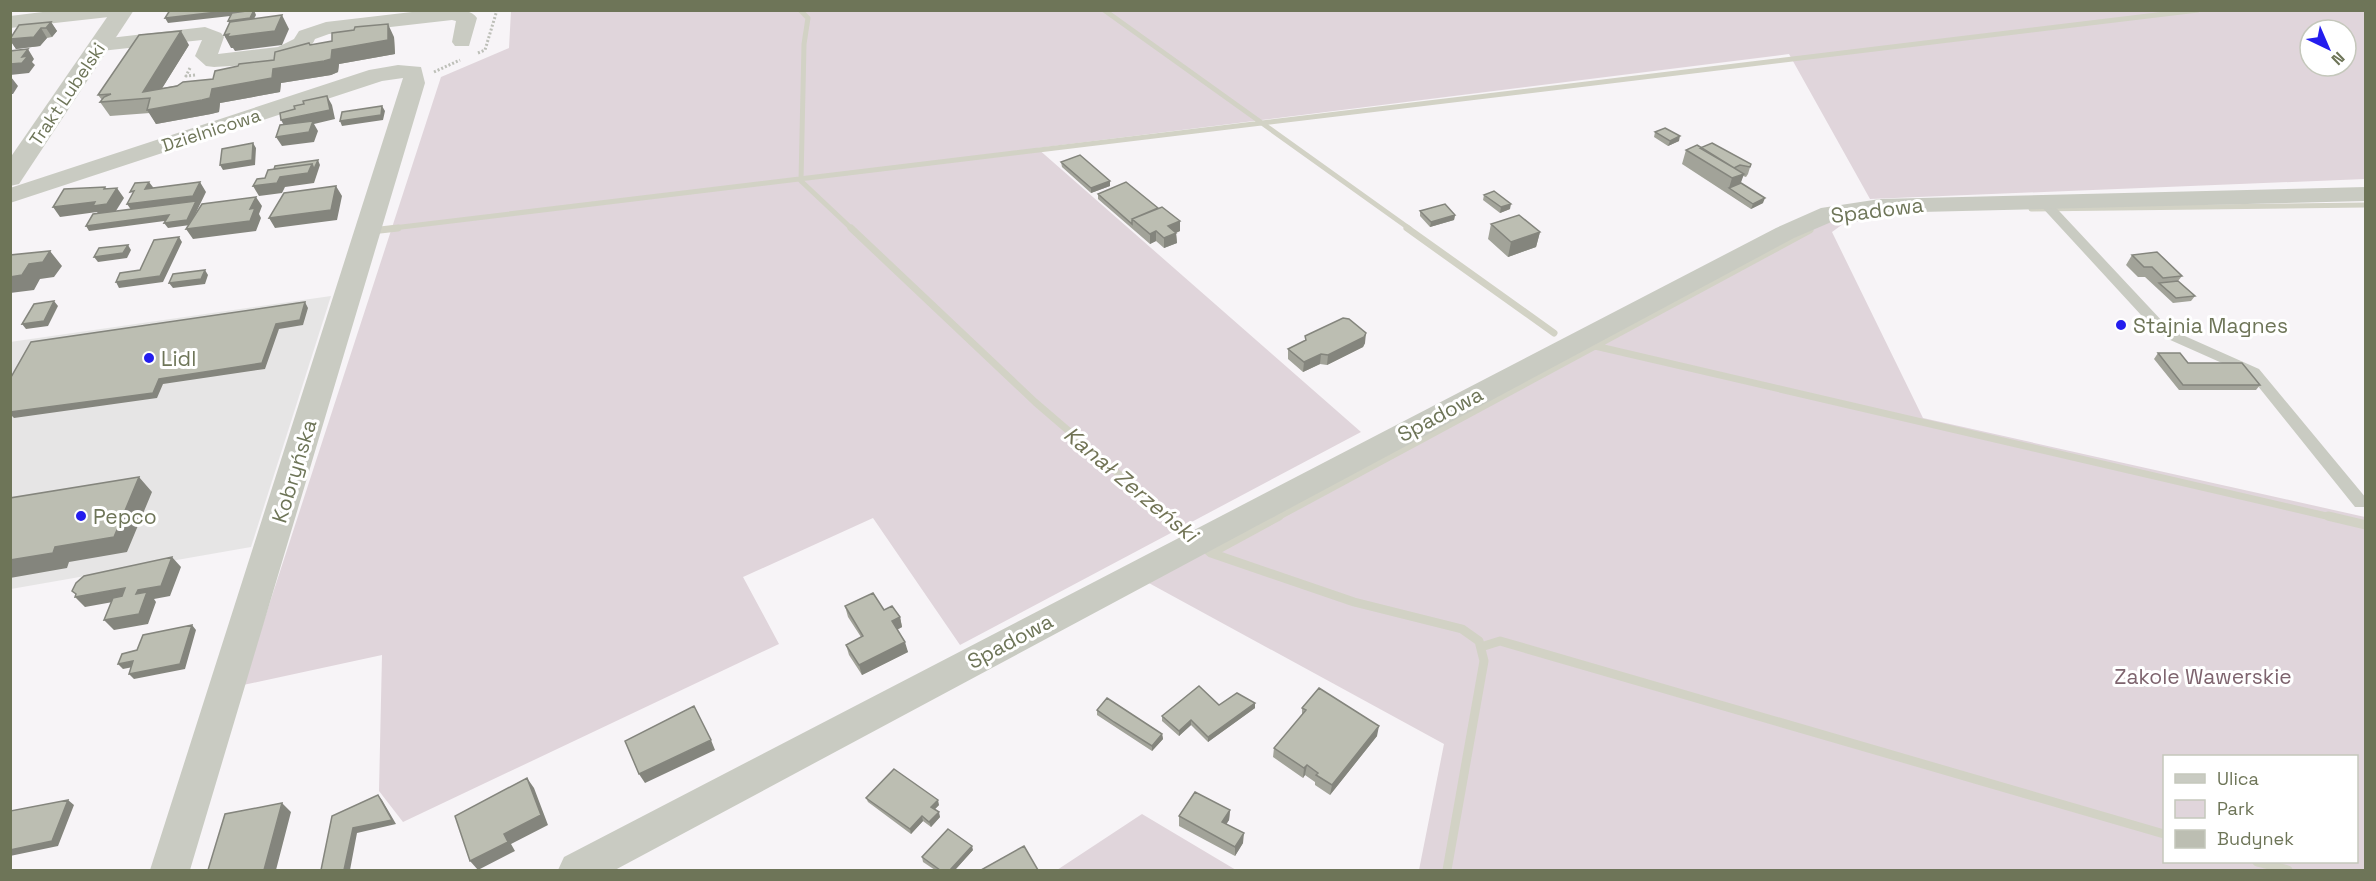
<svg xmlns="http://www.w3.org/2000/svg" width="2376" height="881" font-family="'Space Grotesk',sans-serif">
  <rect width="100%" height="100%" fill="#f7f4f7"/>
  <path fill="#e6e5e5" d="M 331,296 L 251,547 L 11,589 L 10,342 Z"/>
  <path fill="#e0d5db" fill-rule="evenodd" d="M 511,11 L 2365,11 L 2365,179 L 1870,199 L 1789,54 L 1037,148 L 1361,432 L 960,645 L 873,518 L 743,577 L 779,644 L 403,822 L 379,791 L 382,655 L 243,685 L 441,77 L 509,48 ZM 2310,30 L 2346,30 L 2346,66 L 2310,66 Z
    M 1876,209 L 1881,218 L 1843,224 L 1832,232 L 1923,418 L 2365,517 L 2365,870 L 1419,870 L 1444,744 L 1147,582 L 1830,217 ZM 2164,756 L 2356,756 L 2356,862 L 2164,862 Z
    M 1142,814 L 1236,870 L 1057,870 Z"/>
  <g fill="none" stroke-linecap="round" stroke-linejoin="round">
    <path stroke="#d2d2c5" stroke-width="5" d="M 800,10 L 808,18 L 804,44 L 801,181 L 852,229
      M 1104,10 L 1410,229
      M 2031,209 L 2366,205
      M 385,229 L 2198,10"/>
    <path stroke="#d2d2c5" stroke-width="7" d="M 851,228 L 1035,402 L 1170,518
      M 1407,228 L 1554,333
      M 380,230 L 398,228
      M 1595,346 L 2335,518
      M 1276,518 L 1810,230"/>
    <path stroke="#d2d2c5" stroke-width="9" d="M 1169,516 L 1194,538
      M 2328,516 L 2366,525
      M 1203,546 L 1211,553 L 1354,602 L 1462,629 L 1479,641 L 1484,661 L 1447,870
      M 1211,553 L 1279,516
      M 1484,646 L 1500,641 L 2164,834
      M 2257,862 L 2288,870"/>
    <path stroke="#bdbfb8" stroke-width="3" stroke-dasharray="2 2" stroke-linecap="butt" d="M 478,53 L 485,50 L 497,10
      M 190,68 L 186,76 L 196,75
      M 434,72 L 460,60"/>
    <path fill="#c9cbc2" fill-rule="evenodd" d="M 2042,196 L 2046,197 L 2163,322 L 2178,333 L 2259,369 L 2366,498 L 2366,507 L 2355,507 L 2249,375 L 2168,339 L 2153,328 L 2038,203 L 2038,197 Z"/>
    <path fill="#c9cbc2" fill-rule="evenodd" d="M 59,10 L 128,10 L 118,16 L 10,28 L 10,16 Z
      M 429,10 C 443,10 469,6 477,18 L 469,46 L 455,46 L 452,42 L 456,21 L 452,20 L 329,34 L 315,39 C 305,65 238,65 214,67 L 206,66 L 195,56 L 202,40 L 101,51 L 94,49 L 91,45 L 94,41 L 101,39 L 205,27 L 221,33 L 224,37 L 218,54 L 278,47 L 294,39 L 299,31 L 326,22 Z
      M 398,65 L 421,67 L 425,83 L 190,870 L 150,870 L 403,78 L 382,81 L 10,203 L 10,188 L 369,70 Z
      M 2366,187 L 2366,201 L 1880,213 L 1836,220 L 1794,238 L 615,870 L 558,870 L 564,857 L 1776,228 L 1821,208 L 1880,199 Z"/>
    <path fill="#c9cbc2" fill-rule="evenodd" d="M 112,10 L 134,10 L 19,184 L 10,186 L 10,158 Z"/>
  </g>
  <path fill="#a2a399" d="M 51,22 L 57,31 L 52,37 L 47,38 L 40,46 L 16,49 L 10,40 Z
    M 394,37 L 395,54 L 339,64 L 338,72 L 331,75 L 281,83 L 280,92 L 220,103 L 219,112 L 211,114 L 156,124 L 150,113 L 110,116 L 100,102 L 102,100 L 98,95 L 189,45 L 162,88 L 213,79 L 274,60 L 309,43 L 311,45 Z
    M 1655,132 L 1679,141 L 1668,146 L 1654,137 Z
    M 1700,148 L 1751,164 L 1748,174 L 1746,177 L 1743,176 L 1740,183 L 1763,203 L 1751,209 L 1682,164 L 1686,150 Z
    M 1061,162 L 1110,181 L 1110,186 L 1091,193 L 1062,167 Z
    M 1098,194 L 1180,231 L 1176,233 L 1177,243 L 1164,248 L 1156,241 L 1150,244 L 1098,199 Z
    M 1484,195 L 1510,209 L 1500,213 L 1483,200 Z
    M 1420,211 L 1455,215 L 1454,220 L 1430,227 L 1420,216 Z
    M 1491,224 L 1540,232 L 1536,247 L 1508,257 L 1488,239 Z
    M 2132,255 L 2182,276 L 2178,281 L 2195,296 L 2191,301 L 2173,303 L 2145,277 L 2138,277 L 2126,265 Z
    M 1305,336 L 1365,343 L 1363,347 L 1327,365 L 1320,364 L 1303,372 L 1288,359 L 1288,349 L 1305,341 Z
    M 2158,353 L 2188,363 L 2260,385 L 2256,390 L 2179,390 L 2154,359 Z
    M 845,606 L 884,610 L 900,617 L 902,627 L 897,630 L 908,652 L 862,675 L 849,655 L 846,645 L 861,637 L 848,617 Z
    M 1255,703 L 1255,708 L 1208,742 L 1191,725 L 1179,736 L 1162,721 L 1162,716 L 1219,705 Z
    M 1302,708 L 1377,736 L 1330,795 L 1315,785 L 1315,782 L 1305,775 L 1303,778 L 1273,757 L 1274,748 L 1302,715 Z
    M 1097,710 L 1162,734 L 1163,739 L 1152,751 L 1097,715 Z
    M 866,798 L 939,805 L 935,809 L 940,817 L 931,827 L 923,821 L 911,834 L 868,802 Z
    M 1230,810 L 1229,820 L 1226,824 L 1243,843 L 1235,856 L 1179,826 L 1179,816 Z
    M 973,850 L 955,870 L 935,870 L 923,862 L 922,857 Z"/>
  <path fill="#84857d" d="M 235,10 L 250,10 L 248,14 L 168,23 L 165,18 Z
    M 254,10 L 256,15 L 252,23 L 231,26 L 228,21 Z
    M 282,15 L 289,29 L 282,45 L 235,51 L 233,48 L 231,48 L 224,35 L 229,34 Z
    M 51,22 L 57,31 L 52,37 L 46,28 Z
    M 388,24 L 394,37 L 395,54 L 339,64 L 338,72 L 331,75 L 281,83 L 280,92 L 220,103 L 219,112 L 211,114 L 156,124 L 147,110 L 332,50 Z
    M 41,28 L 47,38 L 40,46 L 16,49 L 10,40 Z
    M 181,31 L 189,45 L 153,103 L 150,98 L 143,92 Z
    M 28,49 L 34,59 L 32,62 L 35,65 L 29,73 L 10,75 L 10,64 L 22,57 Z
    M 11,77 L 18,86 L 13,94 L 10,94 L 10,78 Z
    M 327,96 L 332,105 L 335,119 L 314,124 L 318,131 L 314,142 L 282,146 L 276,137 L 286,129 L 281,120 Z
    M 382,106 L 385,111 L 383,120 L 342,126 L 340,121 Z
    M 1680,136 L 1679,141 L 1668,146 L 1670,141 Z
    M 253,143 L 256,148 L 255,165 L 223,170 L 220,165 Z
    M 318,160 L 320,165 L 314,183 L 285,187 L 282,193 L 259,196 L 253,186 L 271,175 L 312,164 Z
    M 1744,174 L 1739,188 L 1729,188 L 1732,178 Z
    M 1110,181 L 1110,186 L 1091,193 L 1091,188 Z
    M 149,182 L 156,191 L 145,189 Z
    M 200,182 L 206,192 L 190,225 L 168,228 L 164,223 L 193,207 L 134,214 L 127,204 Z
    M 336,186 L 342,196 L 337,220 L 275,228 L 269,218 Z
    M 105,187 L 112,196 L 117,188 L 124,198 L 114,214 L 100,216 L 97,212 L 60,217 L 53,207 Z
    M 256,197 L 262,206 L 259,214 L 261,218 L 256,231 L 193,239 L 186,229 L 250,209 Z
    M 1765,198 L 1763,203 L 1751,209 L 1753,204 Z
    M 1511,204 L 1510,209 L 1500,213 L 1501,207 Z
    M 169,215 L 172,220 L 89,231 L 86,226 Z
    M 1455,215 L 1454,220 L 1430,227 L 1431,222 Z
    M 1180,221 L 1180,231 L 1168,236 L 1168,226 Z
    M 1156,231 L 1156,241 L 1150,244 L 1150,234 Z
    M 1540,232 L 1536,247 L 1508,257 L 1511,242 Z
    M 1176,233 L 1177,243 L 1164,248 L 1164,238 Z
    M 179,237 L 182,242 L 163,282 L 119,288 L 116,282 L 160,276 Z
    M 128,245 L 131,250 L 127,258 L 98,262 L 94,257 Z
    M 50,251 L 62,266 L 54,277 L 40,279 L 34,290 L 10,293 L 10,277 L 29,264 Z
    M 205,270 L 208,275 L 205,284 L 173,288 L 169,283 Z
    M 54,301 L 58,306 L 48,326 L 26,329 L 22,324 Z
    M 305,302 L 308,308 L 303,325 L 279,329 L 265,369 L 163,384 L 157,398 L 14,418 L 10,414 L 10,412 L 159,379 L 276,324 Z
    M 1366,333 L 1365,343 L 1363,347 L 1327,365 L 1328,355 Z
    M 1321,354 L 1320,364 L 1303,372 L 1304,362 Z
    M 139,477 L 152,492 L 127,552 L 69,562 L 67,568 L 10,578 L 10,560 L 55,547 Z
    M 172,557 L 181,567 L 170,596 L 154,599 L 156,602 L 148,624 L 114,630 L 104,620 L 136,594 L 138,590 Z
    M 125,588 L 135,598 L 85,607 L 75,597 Z
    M 900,617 L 902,627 L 894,631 L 892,621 Z
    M 192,625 L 196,630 L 185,669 L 134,679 L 129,674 Z
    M 905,642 L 908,652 L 862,675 L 859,665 Z
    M 133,661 L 138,666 L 123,669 L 118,664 Z
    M 1255,703 L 1255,708 L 1208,742 L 1208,737 Z
    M 1191,720 L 1191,725 L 1179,736 L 1179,731 Z
    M 1379,726 L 1377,736 L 1330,795 L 1332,785 Z
    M 1162,734 L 1163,739 L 1152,751 L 1152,746 Z
    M 711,740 L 715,750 L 645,783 L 639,774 Z
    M 1307,765 L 1305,775 L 1303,778 L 1304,768 Z
    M 527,778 L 534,788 L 548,825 L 511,844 L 515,851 L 478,870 L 470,861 L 504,834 Z
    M 378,795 L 382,800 L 396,824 L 357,833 L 350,870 L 344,870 L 353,828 Z
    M 68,800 L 74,805 L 58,846 L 10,856 L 10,850 Z
    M 938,800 L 939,805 L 933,811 L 931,807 Z
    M 282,803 L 291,812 L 276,870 L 264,870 Z
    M 1230,810 L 1229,820 L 1222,831 L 1222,822 Z
    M 939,812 L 940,817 L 931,827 L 929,822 Z
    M 922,816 L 923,821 L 911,834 L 910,829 Z
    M 1244,833 L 1243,843 L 1235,856 L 1235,847 Z
    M 972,846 L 973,850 L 955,870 L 950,870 Z"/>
  <path fill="#bcbeb2" stroke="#84857d" stroke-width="1.5" d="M 170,10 L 235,10 L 165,18 Z
    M 254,10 L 250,18 L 228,21 L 232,13 Z
    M 282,15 L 275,31 L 227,37 L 229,34 L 224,35 L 230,22 Z
    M 51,22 L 46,28 L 41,28 L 34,37 L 10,39 L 19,25 Z
    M 388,24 L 388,40 L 332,50 L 331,59 L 324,61 L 273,69 L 272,78 L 212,89 L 210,98 L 202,100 L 147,110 L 150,98 L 100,102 L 104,97 L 111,94 L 98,95 L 139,35 L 181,31 L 143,92 L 177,86 L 183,82 L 213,79 L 215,71 L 238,66 L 239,64 L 274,60 L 275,52 L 309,43 L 310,45 L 332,41 L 332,33 L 354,30 L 355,27 Z
    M 28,49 L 22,57 L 28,56 L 22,63 L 10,64 L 10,51 Z
    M 327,96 L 330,110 L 281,120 L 280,113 L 295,109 L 294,106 L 304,104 L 303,101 Z
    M 382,106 L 381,115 L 340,121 L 342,112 Z
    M 313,121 L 309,132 L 276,137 L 280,125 Z
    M 1665,128 L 1680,136 L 1670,141 L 1655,132 Z
    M 253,143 L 252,160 L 220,165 L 222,149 Z
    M 1712,143 L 1751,164 L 1750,167 L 1740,165 L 1734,168 L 1700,148 Z
    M 1697,145 L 1744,174 L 1732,178 L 1686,150 Z
    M 1080,155 L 1110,181 L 1091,188 L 1061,162 Z
    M 318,160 L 314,169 L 312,164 L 274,169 L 275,166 Z
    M 312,164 L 308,173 L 280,177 L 277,183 L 253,186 L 257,179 L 265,178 L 268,170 Z
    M 149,182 L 145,189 L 200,182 L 193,196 L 127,204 L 134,191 L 130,192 L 135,183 Z
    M 1126,182 L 1158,208 L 1132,219 L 1132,224 L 1098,194 Z
    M 1741,183 L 1765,198 L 1753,204 L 1729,188 Z
    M 336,186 L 331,210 L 269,218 L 284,193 Z
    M 105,187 L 104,189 L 117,188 L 107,204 L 93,206 L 95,202 L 53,207 L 64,189 Z
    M 1494,191 L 1511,204 L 1501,207 L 1484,195 Z
    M 256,197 L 250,209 L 255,208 L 250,221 L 186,229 L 202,204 Z
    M 196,201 L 187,220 L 164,223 L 169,215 L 86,226 L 93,214 Z
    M 1445,204 L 1455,215 L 1431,222 L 1420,211 Z
    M 1162,207 L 1180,221 L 1168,226 L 1176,233 L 1164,238 L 1156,231 L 1150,234 L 1132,219 Z
    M 1519,215 L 1540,232 L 1511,242 L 1491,224 Z
    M 179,237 L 160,276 L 116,282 L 120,273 L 140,270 L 154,240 Z
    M 128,245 L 123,253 L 94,257 L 99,248 Z
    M 50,251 L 43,262 L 29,264 L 22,275 L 10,277 L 10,255 Z
    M 2157,252 L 2182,276 L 2163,278 L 2152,267 L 2144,267 L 2132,255 Z
    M 205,270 L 201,279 L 169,283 L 173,274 Z
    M 2178,281 L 2195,296 L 2176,298 L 2159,283 Z
    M 54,301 L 44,321 L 22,324 L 34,304 Z
    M 305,302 L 300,320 L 276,324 L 262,363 L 159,379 L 153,393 L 10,412 L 10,379 L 31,342 Z
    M 1343,318 L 1349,319 L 1366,333 L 1364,337 L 1328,355 L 1321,354 L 1304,362 L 1288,349 L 1306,340 L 1305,336 Z
    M 2158,353 L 2180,353 L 2188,363 L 2242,363 L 2260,385 L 2183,385 Z
    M 139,477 L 114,537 L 55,547 L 53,553 L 10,560 L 10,498 Z
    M 172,557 L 161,586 L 138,590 L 136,594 L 147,592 L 139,614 L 104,620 L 113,598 L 122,596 L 125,588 L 75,597 L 76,594 L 72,591 L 76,583 L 84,576 Z
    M 873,593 L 884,610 L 892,606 L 900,617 L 892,621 L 905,642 L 859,665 L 846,645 L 863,636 L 845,606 Z
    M 192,625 L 180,664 L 129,674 L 133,661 L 118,664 L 122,654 L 137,650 L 143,635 Z
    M 1199,686 L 1219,705 L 1237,693 L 1255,703 L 1208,737 L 1191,720 L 1179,731 L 1162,716 Z
    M 1319,688 L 1379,726 L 1332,785 L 1316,775 L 1318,773 L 1307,765 L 1304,768 L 1274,748 L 1306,710 L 1302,708 Z
    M 1107,698 L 1162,734 L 1152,746 L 1114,722 L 1097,710 Z
    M 694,706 L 711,740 L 639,774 L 625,741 Z
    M 894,769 L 938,800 L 931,807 L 939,812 L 929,822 L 922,816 L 910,829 L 866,798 Z
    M 527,778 L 541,815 L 504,834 L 508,842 L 470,861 L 455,816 Z
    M 1195,792 L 1230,810 L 1222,822 L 1244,833 L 1235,847 L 1179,816 Z
    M 378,795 L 392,820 L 353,828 L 344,870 L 321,870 L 332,816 Z
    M 68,800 L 52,841 L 10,850 L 10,811 Z
    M 282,803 L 264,870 L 208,870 L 225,814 Z
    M 948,829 L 972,846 L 950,870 L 940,870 L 922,857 Z
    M 1024,846 L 1038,870 L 981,870 Z"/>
  <g fill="#241dee" stroke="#fff" stroke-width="2">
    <circle cx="2121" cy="325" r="6"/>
    <circle cx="149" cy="358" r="6"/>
    <circle cx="81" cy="516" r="6"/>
  </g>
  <g text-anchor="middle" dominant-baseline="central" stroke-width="6" stroke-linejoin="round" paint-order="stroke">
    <g font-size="18" fill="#6e7558" stroke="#fff">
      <text transform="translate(67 94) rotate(-56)">Trakt Lubelski</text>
      <text transform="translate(211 130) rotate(-18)">Dzielnicowa</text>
    </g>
    <g font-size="21" fill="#6e7558" stroke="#fff">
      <text transform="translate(1877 210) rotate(-7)">Spadowa</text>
      <text transform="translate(1440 414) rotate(-28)">Spadowa</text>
      <text transform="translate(294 471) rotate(-73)">Kobryńska</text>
      <text transform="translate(1010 641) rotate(-28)">Spadowa</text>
    </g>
    <g font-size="21" fill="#6e7558" stroke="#fff" text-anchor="start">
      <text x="2133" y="325">Stajnia Magnes</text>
      <text x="161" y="358">Lidl</text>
      <text x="93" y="516">Pepco</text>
    </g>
    <g font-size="21" fill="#7e646e" stroke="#fff">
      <text x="2203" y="676">Zakole Wawerskie</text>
    </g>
    <g font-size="22" font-style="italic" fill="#727456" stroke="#fff">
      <text transform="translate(1131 484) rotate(40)">Kanał Zerzeński</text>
    </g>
  </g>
  <rect width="2376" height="881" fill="none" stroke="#6e7558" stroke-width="24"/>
  <rect x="2163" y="755" width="195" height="108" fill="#ffffff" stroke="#c5c8bc" stroke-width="1.5"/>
  <rect x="2175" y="774" width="30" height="9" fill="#c9cbc2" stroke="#c5c8bc" stroke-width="1.5"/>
  <text x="2217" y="785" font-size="18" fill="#6e7558">Ulica</text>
  <rect x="2175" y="800" width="30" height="18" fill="#e0d5db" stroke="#c5c8bc" stroke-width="1.5"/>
  <text x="2217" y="815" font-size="18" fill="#6e7558">Park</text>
  <rect x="2175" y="830" width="30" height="18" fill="#bcbeb2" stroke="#c5c8bc" stroke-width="1.5"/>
  <text x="2217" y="845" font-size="18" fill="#6e7558">Budynek</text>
  <g transform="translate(2328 48) rotate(136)"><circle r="28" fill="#ffffff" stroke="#c5c8bc" stroke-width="1.5"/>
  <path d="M0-4.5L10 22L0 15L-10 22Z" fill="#241dee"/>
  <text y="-9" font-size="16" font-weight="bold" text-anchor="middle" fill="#6e7558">N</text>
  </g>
</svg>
